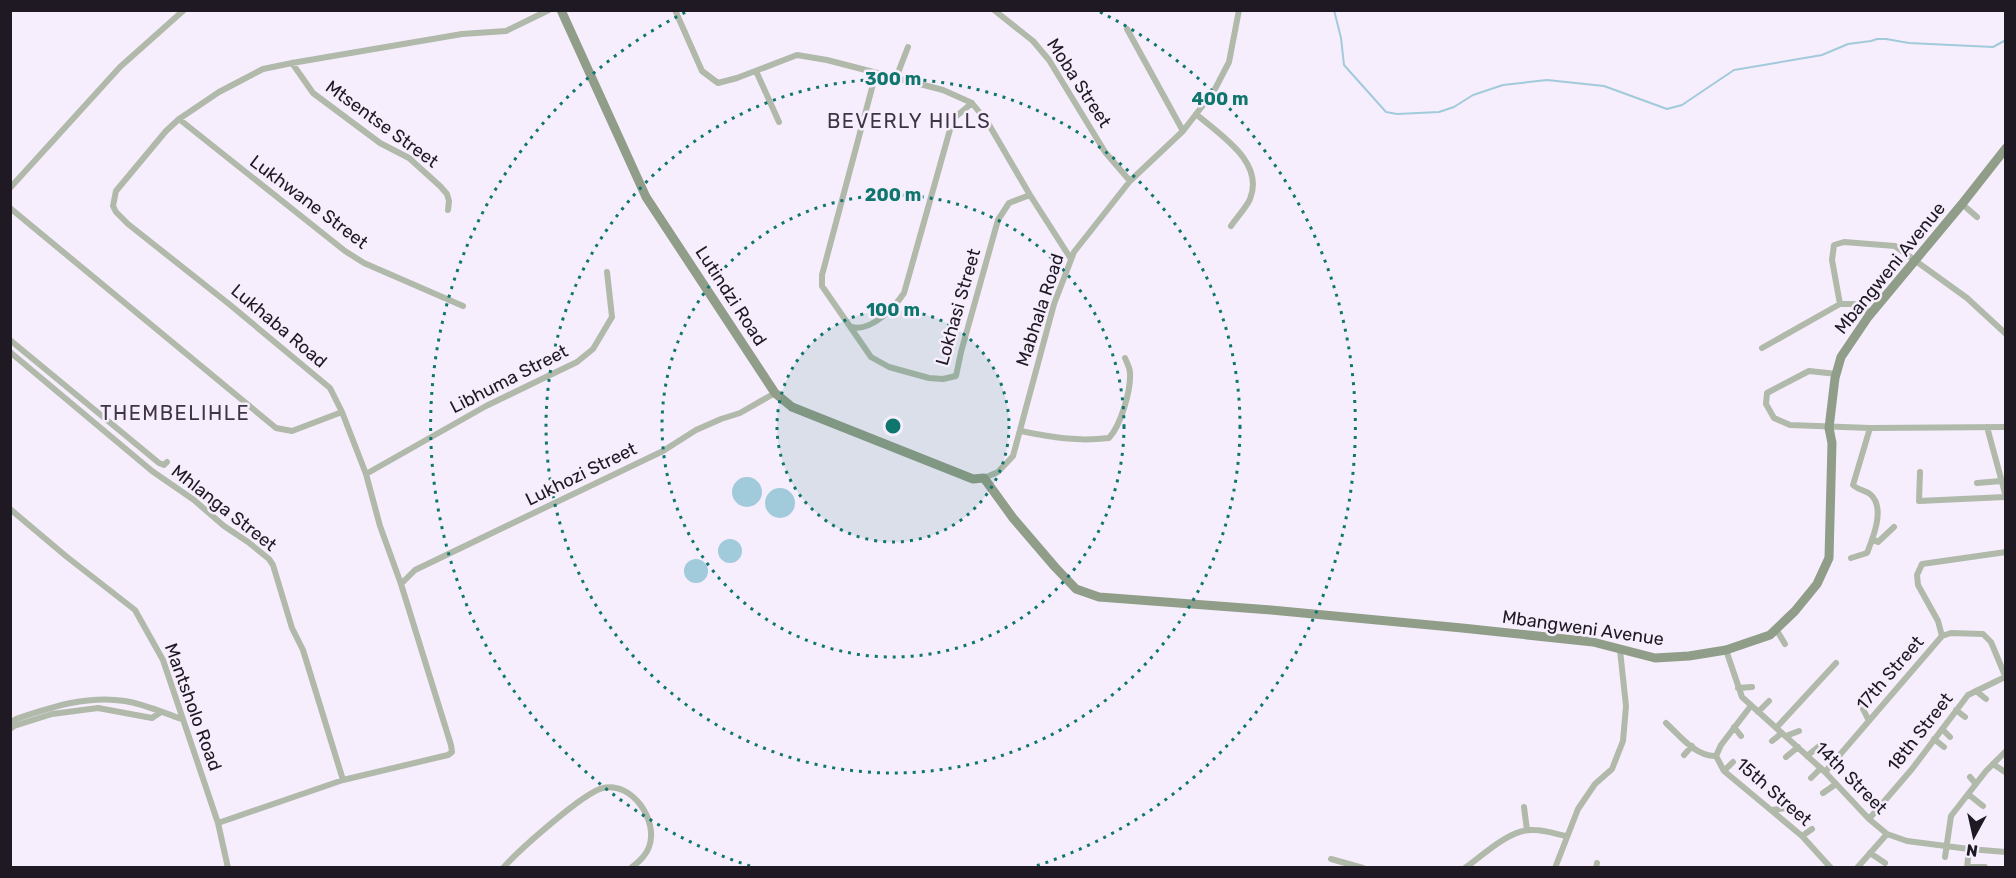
<svg xmlns="http://www.w3.org/2000/svg" width="2016" height="878" font-family="Rubik,sans-serif">
  <rect width="100%" height="100%" fill="#f6eefc"/>
  <path fill="#a1cadb" d="M732 492a15 15 0 1 1 30 0a15 15 0 1 1-30 0Z
    M765 503a15 15 0 1 1 30 0a15 15 0 1 1-30 0Z
    M718 551a12 12 0 1 1 24 0a12 12 0 1 1-24 0Z
    M684 571a12 12 0 1 1 24 0a12 12 0 1 1-24 0Z"/>
  <g fill="none" stroke-linecap="round" stroke-linejoin="round">
    <path stroke="#a1cadb" stroke-width="2" d="M 1334,10 L 1341,38 L 1344,65 L 1386,112 L 1397,114 L 1439,112 L 1454,107 L 1473,95 L 1503,85 L 1547,80 L 1604,86 L 1667,109 L 1682,105 L 1734,70 L 1822,55 L 1848,44 L 1871,41 L 1877,39 L 1886,39 L 1909,43 L 1993,47 L 2006,40"/>
    <path stroke="#b0b9aa" stroke-width="6" d="M 675,10 L 702,71 L 718,83 L 737,78 L 797,55 L 827,60 L 943,90 L 972,103 L 988,123 L 1030,195 L 1071,259
      M 994,10 L 1033,41 L 1049,60 L 1105,152 L 1130,181
      M 1127,29 L 1183,131
      M 292,63 L 313,93 L 380,143 L 409,158 L 440,186 L 447,194 L 449,201 L 448,210
      M 756,71 L 779,122
      M 876,73 L 822,275 L 822,286 L 871,357 L 889,367 L 929,378 L 943,379 L 956,376 L 961,352 L 998,220 L 1009,203 L 1030,195
      M 896,78 L 908,47
      M 1196,114 C 1220,135 1265,162 1250,199 C 1246,208 1237,217 1231,226
      M 179,119 L 345,251 L 364,263 L 463,306
      M 10,188 L 120,67 L 184,10
      M 1962,204 L 1977,217
      M 10,208 L 276,428 L 292,431 L 342,412
      M 1840,304 L 1832,260 L 1834,245 L 1844,242 L 1895,246 L 1967,298 L 2006,334
      M 852,327 C 871,332 894,308 904,293 L 953,119 L 972,103
      M 10,340 L 159,463 L 164,465 L 167,462
      M 1762,348 L 1840,304 L 1854,304 L 1871,312
      M 10,352 L 152,471 L 194,500 L 224,526 L 248,542 L 269,559 L 273,565 L 292,628 L 303,650 L 343,780
      M 1837,374 L 1809,371 L 1767,393 L 1766,404 L 1774,418 L 1790,425 L 1870,428 L 2006,427
      M 1987,427 L 2006,497
      M 1020,431 C 1053,437 1075,442 1109,438 C 1121,425 1131,390 1130,373 C 1130,368 1127,363 1125,358
      M 1920,472 L 1919,501 L 2005,497
      M 366,474 L 486,406 L 577,362 L 593,349 L 612,317 L 607,272
      M 984,478 L 998,472 L 1013,456 L 1054,304 L 1074,252 L 1130,181 L 1183,131 L 1214,91 L 1229,62 L 1239,10
      M 1977,483 L 2001,481
      M 10,509 L 67,557 L 135,610 L 163,660 L 218,823 L 228,868
      M 1872,539 L 1878,542 L 1894,527
      M 1851,558 L 1867,553 C 1873,538 1886,507 1870,494 C 1865,490 1858,490 1853,485 L 1870,428
      M 401,584 L 415,570 L 663,451 L 696,430 L 721,419 L 740,413 L 775,393
      M 1776,629 L 1785,644
      M 1942,636 L 1938,621 L 1918,585 L 1917,575 L 1922,564 L 2006,552
      M 1726,650 L 1742,697 L 1825,772 L 1869,819 L 1887,834 L 1907,841 L 1969,849 L 2006,852
      M 1738,688 L 1752,687
      M 1976,691 L 1986,699
      M 1750,707 L 1721,745 L 1716,756 L 1724,771 L 1802,836 L 1831,868
      M 1863,709 L 1869,721
      M 1956,710 L 1965,717
      M 1758,712 L 1769,701
      M 10,723 L 16,719 C 52,707 87,695 125,701 C 144,704 164,713 182,719
      M 1666,723 C 1680,736 1696,757 1716,756
      M 1734,727 L 1741,736
      M 1777,727 L 1836,663
      M 10,729 L 14,726 L 52,714 L 98,708 L 152,718 L 161,712
      M 1942,729 L 1950,737
      M 1786,736 L 1799,731
      M 1934,739 L 1944,747
      M 1772,741 L 1782,733
      M 1684,755 L 1692,746
      M 1807,756 L 1818,747
      M 1786,757 L 1798,747
      M 1993,764 L 2005,772
      M 1724,771 L 1733,762
      M 1825,772 L 1942,636 L 1951,633 L 1983,634 L 1991,642 L 2006,678
      M 1970,777 L 1976,784
      M 1811,778 L 1821,768
      M 1823,793 L 1836,784
      M 1968,794 L 1983,806
      M 1524,807 L 1527,830
      M 1772,810 L 1786,808
      M 1869,819 L 1912,769 L 1968,695 L 2005,677
      M 218,823 L 343,780 L 448,755 L 452,752 L 451,745 L 401,584 L 380,526 L 366,474 L 342,412 L 330,388 L 229,304 L 128,224 L 116,212 L 113,206 L 116,191 L 166,131 L 179,119 L 219,92 L 242,80 L 263,69 L 292,63 L 462,34 L 506,31 L 549,10
      M 1802,836 L 1812,829
      M 1870,853 L 1885,863
      M 1945,857 L 1951,816 L 1986,771 L 2006,751
      M 1331,859 L 1363,868
      M 1968,867 L 1985,867
      M 503,868 C 518,851 584,792 603,788 C 632,781 659,821 649,847 C 646,856 639,862 631,868
      M 1465,868 C 1483,855 1511,828 1534,830 C 1545,830 1556,834 1566,836
      M 1555,868 L 1578,809 L 1595,784 L 1612,769 L 1623,741 L 1626,706 L 1620,650
      M 1596,868 L 1597,863
      M 1857,868 L 1887,834
      M 1967,868 L 1969,849"/>
    <path stroke="#909d88" stroke-width="9" d="M 561,10 L 646,197 L 775,393 L 792,407 L 973,479 L 984,478 L 1013,518 L 1055,567 L 1076,589 L 1099,597 L 1271,610 L 1462,628 L 1593,642 L 1655,658 L 1689,656 L 1726,650 L 1770,635 L 1795,611 L 1817,584 L 1829,558 L 1832,443 L 1829,428 L 1835,378 L 1841,357 L 1868,317 L 1962,204 L 2006,148"/>
  </g>
  <circle cx="893" cy="426" r="116" fill="#0f766e" fill-opacity=".12"/>
  <g fill="none" stroke="#0f766e" stroke-width="3" stroke-dasharray="3 6">
    <circle cx="893" cy="426" r="116"/>
    <circle cx="893" cy="426" r="231"/>
    <circle cx="893" cy="426" r="347"/>
    <path d="M750 866A463 463 0 0 1 686 12M1100 12A463 463 0 0 1 1036 866"/>
  </g>
  <g text-anchor="middle" dominant-baseline="central" stroke-width="5" stroke-linejoin="round" paint-order="stroke">
    <g font-size="18" fill="#1e1922" stroke="#f6eefc">
      <text transform="translate(1079 83) rotate(57)">Moba Street</text>
      <text transform="translate(382 124) rotate(36)">Mtsentse Street</text>
      <text transform="translate(309 202) rotate(37)">Lukhwane Street</text>
      <text transform="translate(1890 268) rotate(-51)">Mbangweni Avenue</text>
      <text transform="translate(731 296) rotate(57)">Lutindzi Road</text>
      <text transform="translate(958 307) rotate(-74)">Lokhasi Street</text>
      <text transform="translate(1040 310) rotate(-72)">Mabhala Road</text>
      <text transform="translate(279 326) rotate(40)">Lukhaba Road</text>
      <text transform="translate(509 379) rotate(-27)">Libhuma Street</text>
      <text transform="translate(581 474) rotate(-26)">Lukhozi Street</text>
      <text transform="translate(224 508) rotate(38)">Mhlanga Street</text>
      <text transform="translate(1583 628) rotate(8)">Mbangweni Avenue</text>
      <text transform="translate(1890 673) rotate(-49)">17th Street</text>
      <text transform="translate(193 707) rotate(70)">Mantsholo Road</text>
      <text transform="translate(1920 732) rotate(-52)">18th Street</text>
      <text transform="translate(1851 778) rotate(45)">14th Street</text>
      <text transform="translate(1774 792) rotate(41)">15th Street</text>
    </g>
    <g font-size="20" letter-spacing="1.5" fill="#3f3446" stroke="#f6eefc">
      <text x="909" y="121">BEVERLY HILLS</text>
      <text x="175" y="413">THEMBELIHLE</text>
    </g>
  </g>
  <circle cx="893" cy="426" r="9" fill="#0f766e" stroke="#f6eefc" stroke-width="3"/>
  <g font-size="18" text-anchor="middle" font-weight="bold" fill="#0f766e" stroke="#f6eefc" stroke-width="5" stroke-linejoin="round" paint-order="stroke">
    <text x="893" y="85">300 m</text>
    <text x="1220" y="105">400 m</text>
    <text x="893" y="201">200 m</text>
    <text x="893" y="316">100 m</text>
  </g>
  <rect width="2016" height="878" fill="none" stroke="#1e1922" stroke-width="24"/>
  <g transform="translate(1974 836) rotate(188)" stroke="#f6eefc" stroke-width="4.5" paint-order="stroke">
  <path d="M0-4.5L10 22L0 15L-10 22Z" fill="#1e1922"/>
  <text y="-9" font-size="16" font-weight="bold" text-anchor="middle" fill="#1e1922">N</text>
  </g>
</svg>
